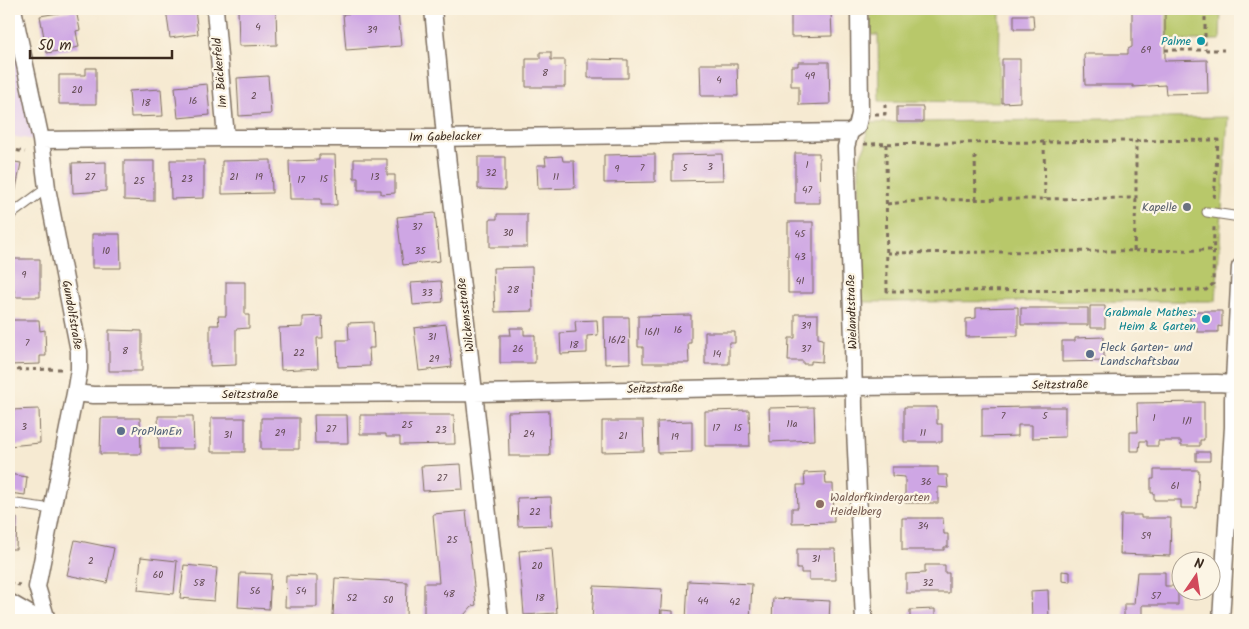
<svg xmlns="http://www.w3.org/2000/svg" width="1249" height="629" font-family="Kalam,sans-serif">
  <rect width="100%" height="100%" fill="#fcf5e5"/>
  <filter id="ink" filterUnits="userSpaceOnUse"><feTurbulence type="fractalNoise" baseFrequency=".02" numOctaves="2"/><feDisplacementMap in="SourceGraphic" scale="10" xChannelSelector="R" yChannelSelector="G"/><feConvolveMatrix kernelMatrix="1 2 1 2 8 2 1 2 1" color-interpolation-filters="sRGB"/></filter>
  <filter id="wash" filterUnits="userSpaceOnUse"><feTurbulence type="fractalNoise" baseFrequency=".0096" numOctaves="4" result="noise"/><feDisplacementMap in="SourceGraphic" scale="20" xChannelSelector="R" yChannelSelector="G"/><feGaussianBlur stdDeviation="1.12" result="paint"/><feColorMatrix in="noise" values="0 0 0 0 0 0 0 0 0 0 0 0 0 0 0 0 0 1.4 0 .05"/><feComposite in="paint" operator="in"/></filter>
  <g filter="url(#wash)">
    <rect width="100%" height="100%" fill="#f6ead2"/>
    <path fill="#e7d2ef" d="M 9,9 L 36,140 L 9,136 Z"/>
    <path fill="#b8c86b" stroke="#7a7944" d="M 870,9 L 1000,9 L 999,102 L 879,101 L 878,35 L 871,35 Z
      M 1167,9 L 1221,9 L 1220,40 L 1167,40 Z
      M 1228,117 L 1216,301 L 859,302 L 859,160 L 866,144 L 867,123 Z"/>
    <g id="blocks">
      <path fill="#cea6e4" d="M 166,9 L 195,9 L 198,34 L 170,38 Z
        M 238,9 L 276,9 L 277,45 L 239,46 Z
        M 791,9 L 836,9 L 836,12 L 831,12 L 832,36 L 791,37 Z
        M 1132,9 L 1165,9 L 1165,61 L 1207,60 L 1208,93 L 1166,94 L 1165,85 L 1133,87 L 1133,85 L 1085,85 L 1084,54 L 1128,54 L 1128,49 L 1132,47 Z
        M 76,10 L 80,30 L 76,31 L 79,47 L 47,53 L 40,16 Z
        M 398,10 L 401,46 L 346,50 L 343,14 Z
        M 1014,15 L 1033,15 L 1034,29 L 1014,29 Z
        M 540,52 L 551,52 L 551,60 L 565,60 L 565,87 L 526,87 L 526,59 L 540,59 Z
        M 588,59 L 628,60 L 628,78 L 588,78 Z
        M 1002,59 L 1020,59 L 1020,102 L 1002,103 Z
        M 798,62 L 829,62 L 830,104 L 799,105 L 799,86 L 791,86 L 791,66 L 798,66 Z
        M 700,64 L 737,64 L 738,96 L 701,96 Z
        M 86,68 L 96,68 L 96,104 L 59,104 L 59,75 L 86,75 Z
        M 268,76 L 271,114 L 239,116 L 237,78 Z
        M 207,84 L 210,115 L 178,118 L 175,87 Z
        M 161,89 L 163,116 L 131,117 L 129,91 Z
        M 897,107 L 923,107 L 923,122 L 897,122 Z
        M 795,153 L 819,153 L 820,203 L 795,203 Z
        M 655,154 L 655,182 L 604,183 L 604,155 Z
        M 722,154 L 723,180 L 672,181 L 672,155 Z
        M 319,155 L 335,155 L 337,205 L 321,205 L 321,199 L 290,199 L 289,161 L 319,160 Z
        M 562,156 L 563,161 L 574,161 L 575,188 L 538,189 L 537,165 L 546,165 L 545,157 Z
        M 478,157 L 505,157 L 505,190 L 478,189 Z
        M 354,159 L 387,159 L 387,175 L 395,175 L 395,193 L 381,194 L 381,190 L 358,190 L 358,178 L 354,178 Z
        M 170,160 L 204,160 L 204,198 L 171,199 Z
        M 271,160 L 272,193 L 222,194 L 222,161 Z
        M 9,161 L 21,163 L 15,194 L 9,193 Z
        M 124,161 L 154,161 L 154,201 L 124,200 Z
        M 106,162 L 106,191 L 73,193 L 72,163 Z
        M 435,213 L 440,261 L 403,265 L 397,217 Z
        M 497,214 L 527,214 L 527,247 L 490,247 L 490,219 L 497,219 Z
        M 788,222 L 813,222 L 813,293 L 788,293 Z
        M 92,234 L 120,234 L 121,268 L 92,268 Z
        M 9,259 L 40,259 L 40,297 L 15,297 L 15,291 L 9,291 Z
        M 532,267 L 533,311 L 495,312 L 493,268 Z
        M 441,281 L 443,302 L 413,305 L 411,283 Z
        M 226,282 L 245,282 L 245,315 L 249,315 L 249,328 L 236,329 L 236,365 L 210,366 L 210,325 L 219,325 L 218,316 L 226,316 Z
        M 1090,306 L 1105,306 L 1105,328 L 1090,328 Z
        M 1018,307 L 1018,336 L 966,337 L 966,319 L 976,318 L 976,308 Z
        M 1021,308 L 1088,308 L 1088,325 L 1021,325 Z
        M 1190,311 L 1222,311 L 1222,327 L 1218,326 L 1218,332 L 1197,332 L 1197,327 L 1190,327 Z
        M 795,314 L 818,314 L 818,338 L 823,339 L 822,362 L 811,361 L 811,364 L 803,364 L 803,361 L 788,361 L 789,338 L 795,338 Z
        M 691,315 L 691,343 L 688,343 L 689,363 L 643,363 L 643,347 L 638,347 L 638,316 Z
        M 322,316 L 323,338 L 317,338 L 318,368 L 281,370 L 279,328 L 303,327 L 303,317 Z
        M 604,317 L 629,317 L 630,363 L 605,364 Z
        M 9,320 L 39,320 L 40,331 L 45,330 L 46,356 L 40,356 L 40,364 L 9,365 Z
        M 597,320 L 598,335 L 587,336 L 587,353 L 561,354 L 560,333 L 576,332 L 575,321 Z
        M 373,322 L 374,348 L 369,348 L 370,366 L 338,367 L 337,340 L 349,340 L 348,323 Z
        M 446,324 L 452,367 L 419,371 L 414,328 Z
        M 510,328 L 524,328 L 524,335 L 535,335 L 535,363 L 500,363 L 500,335 L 511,335 Z
        M 109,330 L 142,331 L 142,371 L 109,371 Z
        M 705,332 L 735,332 L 735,343 L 729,343 L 729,364 L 705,364 Z
        M 1104,337 L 1104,361 L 1062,362 L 1062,341 L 1075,341 L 1075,338 Z
        M 1204,402 L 1204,440 L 1200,440 L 1200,446 L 1181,446 L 1181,441 L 1158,441 L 1158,446 L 1147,446 L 1147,441 L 1140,441 L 1139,451 L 1130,451 L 1130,432 L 1138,432 L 1137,403 Z
        M 814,407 L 815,440 L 770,442 L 769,408 Z
        M 904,407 L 937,407 L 937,424 L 942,424 L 942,442 L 904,442 Z
        M 1025,407 L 1065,407 L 1065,437 L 1032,438 L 1032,425 L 1018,425 L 1018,436 L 982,437 L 982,408 Z
        M 39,409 L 40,443 L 9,446 L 9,410 Z
        M 749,410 L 750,446 L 705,446 L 705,411 Z
        M 549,411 L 550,456 L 509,456 L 508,412 Z
        M 314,415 L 347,415 L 348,443 L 315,443 Z
        M 360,415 L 454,415 L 455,444 L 400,445 L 400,437 L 386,437 L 386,434 L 360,434 Z
        M 158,416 L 193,416 L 194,449 L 159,449 Z
        M 101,418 L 140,418 L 141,454 L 100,454 Z
        M 211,418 L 245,418 L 245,452 L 211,452 Z
        M 261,418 L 299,418 L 299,449 L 261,449 Z
        M 602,421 L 643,421 L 644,451 L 602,452 Z
        M 692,421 L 692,452 L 658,453 L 657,422 Z
        M 1196,452 L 1210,452 L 1210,461 L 1196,461 Z
        M 461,464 L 463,489 L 423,491 L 421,466 Z
        M 892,467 L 938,467 L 938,475 L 947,475 L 948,488 L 938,487 L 938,503 L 905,503 L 905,477 L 892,476 Z
        M 1154,470 L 1199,470 L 1197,508 L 1181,508 L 1181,500 L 1154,500 L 1154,493 L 1151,493 L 1151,479 L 1154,479 Z
        M 825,472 L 826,484 L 833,484 L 834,522 L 792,523 L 792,508 L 798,508 L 797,485 L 805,485 L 804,473 Z
        M 9,474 L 27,477 L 25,495 L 9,493 Z
        M 551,497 L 552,525 L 518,526 L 517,498 Z
        M 466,511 L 476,605 L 472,606 L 464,615 L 464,620 L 424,617 L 424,583 L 439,583 L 433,514 Z
        M 1121,515 L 1141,515 L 1141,518 L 1171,518 L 1170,556 L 1120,554 Z
        M 9,517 L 17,518 L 16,549 L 9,549 Z
        M 902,518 L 943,518 L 944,534 L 948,534 L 948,547 L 944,547 L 944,550 L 902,550 Z
        M 75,540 L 114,548 L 107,583 L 67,575 Z
        M 552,548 L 557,613 L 524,615 L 519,551 Z
        M 797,549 L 835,549 L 836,580 L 809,580 L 809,573 L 801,573 L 801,569 L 797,569 Z
        M 141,557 L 177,561 L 174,594 L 138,590 Z
        M 184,565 L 217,568 L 214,601 L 180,598 Z
        M 925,565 L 945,565 L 945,573 L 949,573 L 949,593 L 906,593 L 906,574 L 925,573 Z
        M 1062,571 L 1070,572 L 1070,582 L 1062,581 Z
        M 1137,572 L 1165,572 L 1165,586 L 1178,586 L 1178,605 L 1142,605 L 1142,619 L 1124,619 L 1124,604 L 1134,604 Z
        M 240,573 L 271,574 L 269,609 L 238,607 Z
        M 286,575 L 317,576 L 317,607 L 285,607 Z
        M 335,578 L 407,582 L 406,619 L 333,616 Z
        M 688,581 L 752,584 L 750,620 L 686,620 Z
        M 594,586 L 662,589 L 660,620 L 592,620 Z
        M 1048,590 L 1049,620 L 1032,620 L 1031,591 Z
        M 773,598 L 830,601 L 829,620 L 772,620 Z
        M 935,609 L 935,620 L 910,620 L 910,610 Z
        M 662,610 L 673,611 L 673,620 L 662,620 Z"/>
    </g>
  </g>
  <g filter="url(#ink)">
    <use href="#blocks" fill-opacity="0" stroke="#7c6d5d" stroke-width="1"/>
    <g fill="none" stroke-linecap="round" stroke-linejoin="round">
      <g stroke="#7c6d5d" stroke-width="11">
        <path id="service" d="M 1207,212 L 1240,217
          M 9,216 L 47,188
          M 9,503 L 52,509"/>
      </g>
      <g stroke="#7c6d5d" stroke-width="19">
        <path id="minor" d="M 13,9 L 41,140 L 47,188 L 79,351 L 79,369 L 75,393 L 37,587 L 47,620
          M 215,9 L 226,138
          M 433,9 L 446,147 L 500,620
          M 859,9 L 860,114 L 857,127 L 850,132 L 846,147 L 853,339 L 854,408 L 864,620
          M 41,140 L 226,138 L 434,138 L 850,132
          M 75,393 L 93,395 L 474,393 L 838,386 L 855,387 L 1217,383 L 1234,384
          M 1221,620 L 1233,427 L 1233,399 L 1240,267"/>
      </g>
      <g stroke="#7c6d5d" stroke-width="24">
        <path id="tertiary" d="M 9,605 L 35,620"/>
      </g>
      <path stroke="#7c6d5d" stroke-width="3" stroke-dasharray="4 4" stroke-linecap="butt" d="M 1205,9 L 1205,50
        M 1165,50 L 1224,50
        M 875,114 L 885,114 L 885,102
        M 1044,142 L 1045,199
        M 864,144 L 1218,140 L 1214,200
        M 886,144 L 887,291 L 1206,290 L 1213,284 L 1214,226
        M 9,149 L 25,152
        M 975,156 L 976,200
        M 887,204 L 927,200 L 1136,198 L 1136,141
        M 1134,251 L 1136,198
        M 887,253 L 1214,250
        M 9,370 L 63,369
        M 9,583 L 20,585"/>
      <use href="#service" stroke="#fff" stroke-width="9"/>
      <use href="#minor" stroke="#fff" stroke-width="16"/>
      <use href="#tertiary" stroke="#fff" stroke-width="21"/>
    </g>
  </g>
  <g fill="#0f9aa8" stroke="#fcf5e5" stroke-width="2">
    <circle cx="1201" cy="41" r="5"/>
    <circle cx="1206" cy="319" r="5"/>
  </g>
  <circle fill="#6b7280" stroke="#fcf5e5" stroke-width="2" cx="1187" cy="207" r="5"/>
  <g fill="#5c6f8a" stroke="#fcf5e5" stroke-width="2">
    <circle cx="1090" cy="354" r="5"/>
    <circle cx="121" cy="431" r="5"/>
  </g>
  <circle fill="#8d6e63" stroke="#fcf5e5" stroke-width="2" cx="820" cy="504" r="5"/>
  <g text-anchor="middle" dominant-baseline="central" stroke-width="4.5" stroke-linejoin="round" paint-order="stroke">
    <g font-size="10" fill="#604950">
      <text x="258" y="27">4</text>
      <text x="372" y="30">39</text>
      <text x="1146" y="50">69</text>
      <text x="545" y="73">8</text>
      <text x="810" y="76">49</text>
      <text x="719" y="80">4</text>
      <text x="77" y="90">20</text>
      <text x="254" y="96">2</text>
      <text x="193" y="101">16</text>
      <text x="146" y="103">18</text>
      <text x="807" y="165">1</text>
      <text x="710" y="167">3</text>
      <text x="642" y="168">7</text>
      <text x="685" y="168">5</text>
      <text x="617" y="169">9</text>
      <text x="491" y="173">32</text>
      <text x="90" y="177">27</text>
      <text x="234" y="177">21</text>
      <text x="259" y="177">19</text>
      <text x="375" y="177">13</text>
      <text x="556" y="177">11</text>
      <text x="187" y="179">23</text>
      <text x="324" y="179">15</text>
      <text x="301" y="180">17</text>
      <text x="139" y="181">25</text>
      <text x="807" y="190">47</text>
      <text x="417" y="227">37</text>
      <text x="508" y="233">30</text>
      <text x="800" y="234">45</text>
      <text x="106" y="251">10</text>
      <text x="420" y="251">35</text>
      <text x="800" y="257">43</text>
      <text x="24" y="275">9</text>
      <text x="800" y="281">41</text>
      <text x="513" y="290">28</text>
      <text x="427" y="293">33</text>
      <text x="806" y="326">39</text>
      <text x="678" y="330">16</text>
      <text x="652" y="332">16/1</text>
      <text x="432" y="337">31</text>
      <text x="617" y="340">16/2</text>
      <text x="27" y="343">7</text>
      <text x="574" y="345">18</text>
      <text x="518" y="349">26</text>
      <text x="806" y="349">37</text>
      <text x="125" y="351">8</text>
      <text x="299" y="353">22</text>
      <text x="717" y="354">14</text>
      <text x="434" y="359">29</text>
      <text x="1003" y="416">7</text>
      <text x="1045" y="416">5</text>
      <text x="1154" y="418">1</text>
      <text x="1187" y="421">1/1</text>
      <text x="792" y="424">11a</text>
      <text x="407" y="425">25</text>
      <text x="24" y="427">3</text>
      <text x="716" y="428">17</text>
      <text x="738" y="428">15</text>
      <text x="331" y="429">27</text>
      <text x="441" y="430">23</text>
      <text x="280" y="433">29</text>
      <text x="923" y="433">11</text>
      <text x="529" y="434">24</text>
      <text x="228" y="435">31</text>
      <text x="623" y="436">21</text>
      <text x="675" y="437">19</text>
      <text x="442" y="478">27</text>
      <text x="926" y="482">36</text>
      <text x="1175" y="486">61</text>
      <text x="535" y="512">22</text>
      <text x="923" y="526">34</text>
      <text x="1146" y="536">59</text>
      <text x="452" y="540">25</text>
      <text x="816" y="559">31</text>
      <text x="91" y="561">2</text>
      <text x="537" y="566">20</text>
      <text x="158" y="575">60</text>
      <text x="199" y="583">58</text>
      <text x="928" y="583">32</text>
      <text x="255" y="591">56</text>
      <text x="301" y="591">54</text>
      <text x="449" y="594">48</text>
      <text x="1156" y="596">57</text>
      <text x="352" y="598">52</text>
      <text x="540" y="598">18</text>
      <text x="388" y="600">50</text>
      <text x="703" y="601">44</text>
      <text x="735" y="602">42</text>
    </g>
    <g font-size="12" fill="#0d838f" stroke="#fcf5e5" text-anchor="end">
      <text x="1191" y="41">Palme</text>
      <text x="1196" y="312">Grabmale Mathes:<tspan x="1196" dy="14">Heim &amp; Garten</tspan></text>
    </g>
    <g font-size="12" fill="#3b2a1e" stroke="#fcf5e5">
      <text transform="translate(220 73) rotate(-95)">Im Bäckerfeld</text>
      <text transform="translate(445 137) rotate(-1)">Im Gabelacker</text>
      <text transform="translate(852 312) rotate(-92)">Wielandtstraße</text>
      <text transform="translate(72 315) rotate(80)">Gundolfstraße</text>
      <text transform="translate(466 315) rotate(-97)">Wilckensstraße</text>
      <text transform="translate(1060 385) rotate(-1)">Seitzstraße</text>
      <text transform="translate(655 389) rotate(-1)">Seitzstraße</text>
      <text x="250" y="394">Seitzstraße</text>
    </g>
    <g font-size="12" fill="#5b616d" stroke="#fcf5e5" text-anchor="end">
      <text x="1177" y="207">Kapelle</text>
    </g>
    <g font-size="12" fill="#4e5e75" stroke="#fcf5e5" text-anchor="start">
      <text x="1100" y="347">Fleck Garten- und<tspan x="1100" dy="14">Landschaftsbau</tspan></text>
      <text x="131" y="431">ProPlanEn</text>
    </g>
    <g font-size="12" fill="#785e54" stroke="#fcf5e5" text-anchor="start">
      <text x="830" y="497">Waldorfkindergarten<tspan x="830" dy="14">Heidelberg</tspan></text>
    </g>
  </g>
  <rect width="1249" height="629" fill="none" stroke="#fcf5e5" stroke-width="30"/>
  <g transform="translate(1196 576) rotate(13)"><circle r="24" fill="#fcf5e5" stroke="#afa495"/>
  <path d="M0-4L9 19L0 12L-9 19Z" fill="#d1495b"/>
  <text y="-8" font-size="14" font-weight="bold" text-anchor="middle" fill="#3b2a1e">N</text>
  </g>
  <path d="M30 50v8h142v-8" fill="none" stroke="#3b2a1e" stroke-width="2.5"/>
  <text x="38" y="50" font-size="15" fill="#3b2a1e" stroke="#fcf5e5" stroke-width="4" paint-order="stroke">50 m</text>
</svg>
